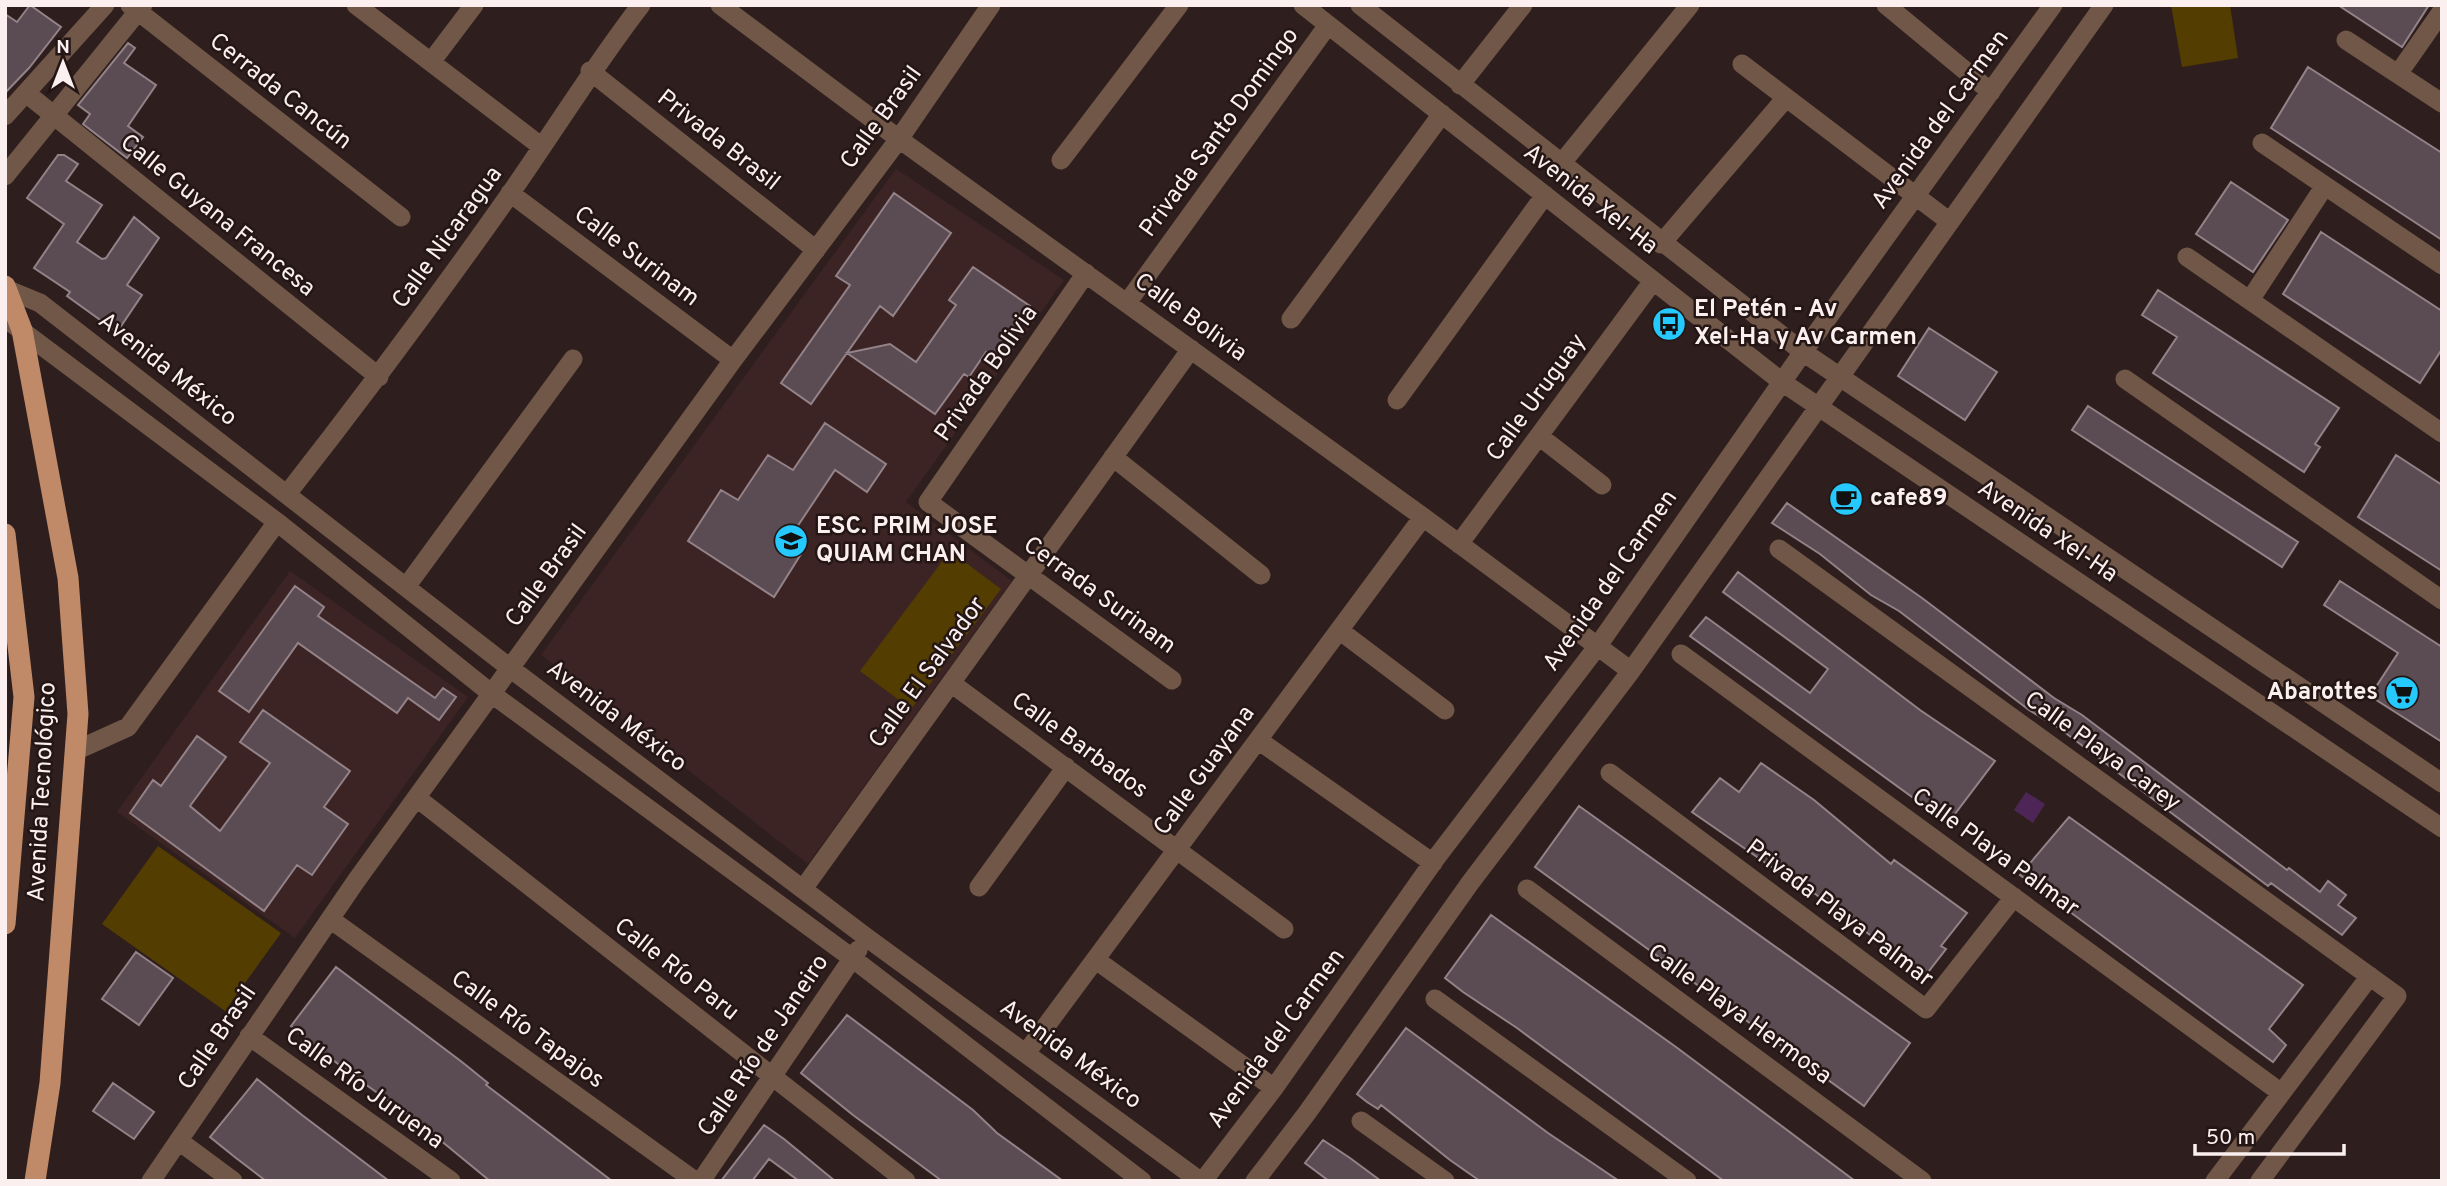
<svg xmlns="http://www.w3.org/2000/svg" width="2447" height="1186" font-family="Overpass,sans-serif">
  <rect width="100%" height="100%" fill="#2e1f1e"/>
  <path fill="#3b2423" d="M 896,169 L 1064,280 L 906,502 L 1012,581 L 808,864 L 541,655 Z
    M 290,571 L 468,697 L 295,938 L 117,812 Z"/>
  <path fill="#543d01" d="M 2171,5 L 2230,5 L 2238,58 L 2182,67 Z
    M 950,551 L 1001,589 L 911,709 L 860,671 Z
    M 158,846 L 281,933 L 225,1011 L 102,924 Z"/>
  <path fill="#4e2557" d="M 2026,792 L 2045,804 L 2033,823 L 2014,810 Z"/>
  <path fill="#5b4b52" stroke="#948289" stroke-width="2" d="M 30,5 L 61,27 L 29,68 L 5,93 L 5,14 L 17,22 Z
    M 2338,5 L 2429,5 L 2402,47 Z
    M 128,43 L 135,48 L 124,63 L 156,85 L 128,126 L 143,137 L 127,158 L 83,124 L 90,114 L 78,105 Z
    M 2308,67 L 2442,153 L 2442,240 L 2271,128 Z
    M 58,155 L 64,155 L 78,164 L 66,181 L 102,205 L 77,242 L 102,259 L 106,258 L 134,217 L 159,238 L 127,285 L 142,295 L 117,332 L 67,296 L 70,292 L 34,268 L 64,224 L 27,198 Z
    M 2231,182 L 2288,220 L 2253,272 L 2196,234 Z
    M 894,193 L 951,233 L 893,316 L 880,306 L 811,404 L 781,383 L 850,285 L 836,276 Z
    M 2321,232 L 2442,311 L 2442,349 L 2420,383 L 2283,294 Z
    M 973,267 L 1030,306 L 994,358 L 986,352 L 969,377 L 964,374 L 935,414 L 847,353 L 890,344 L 916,362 L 956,305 L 949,300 Z
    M 2158,290 L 2339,408 L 2315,444 L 2320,447 L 2304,472 L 2153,373 L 2177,337 L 2142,315 Z
    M 1929,328 L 1997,372 L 1965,420 L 1898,376 Z
    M 2088,406 L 2298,542 L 2282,567 L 2072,430 Z
    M 825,423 L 886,464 L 867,492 L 835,470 L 791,536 L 806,546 L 774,597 L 688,541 L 721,490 L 738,500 L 768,455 L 793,470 Z
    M 2396,455 L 2442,485 L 2442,571 L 2358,517 Z
    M 1787,503 L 1922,598 L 2054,698 L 2082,715 L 2287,870 L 2289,868 L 2320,892 L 2328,881 L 2346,895 L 2338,905 L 2356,918 L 2342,935 L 2271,883 L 2268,886 L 2059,728 L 2029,710 L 1899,611 L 1871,595 L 1820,554 L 1772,523 Z
    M 1738,572 L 1920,710 L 1995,761 L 1948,823 L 1690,636 L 1706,617 L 1810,693 L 1828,669 L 1723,592 Z
    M 2340,581 L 2442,647 L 2442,742 L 2370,696 L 2398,653 L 2324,605 Z
    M 295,586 L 324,607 L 318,616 L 435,698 L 443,688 L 456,697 L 439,720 L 408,698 L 397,713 L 298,643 L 249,712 L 219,691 Z
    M 263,710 L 350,771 L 324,807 L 348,824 L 312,875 L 297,865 L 264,911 L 130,813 L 153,780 L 161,786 L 197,736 L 226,757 L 190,806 L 220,831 L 270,763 L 240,742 Z
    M 1761,763 L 1814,800 L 1891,864 L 1894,860 L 1967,913 L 1941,946 L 1946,949 L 1925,976 L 1814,893 L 1812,895 L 1692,812 L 1720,778 L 1739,792 Z
    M 1579,806 L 1910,1043 L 1864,1106 L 1535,867 Z
    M 2069,817 L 2303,985 L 2269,1029 L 2286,1045 L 2273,1062 L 2020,875 Z
    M 1491,915 L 1676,1047 L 1855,1181 L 1724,1181 L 1517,1028 L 1463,992 L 1445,978 Z
    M 136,952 L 173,978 L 139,1025 L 102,999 Z
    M 336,967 L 462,1062 L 488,1083 L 486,1085 L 612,1181 L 490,1181 L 423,1126 L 343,1068 L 291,1026 Z
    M 847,1015 L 973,1110 L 997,1133 L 1063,1181 L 942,1181 L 853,1115 L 801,1073 Z
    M 1406,1028 L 1548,1133 L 1619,1181 L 1480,1181 L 1450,1160 L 1381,1105 L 1378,1109 L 1367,1102 L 1357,1094 Z
    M 257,1079 L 302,1115 L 389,1181 L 266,1181 L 236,1158 L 210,1137 Z
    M 113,1083 L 154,1112 L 134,1139 L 93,1111 Z
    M 764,1125 L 784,1139 L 835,1181 L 799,1181 L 769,1159 L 752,1181 L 721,1181 Z
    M 1323,1140 L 1350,1158 L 1381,1181 L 1329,1181 L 1305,1163 Z"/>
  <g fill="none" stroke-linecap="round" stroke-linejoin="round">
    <path stroke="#715747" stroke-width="19" d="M 130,5 L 401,217
      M 356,5 L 542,147
      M 720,5 L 899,139 L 1423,517 L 1631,671
      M 1303,5 L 1782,382 L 2442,828
      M 1360,5 L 1803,352 L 2442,783
      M 1886,5 L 1991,92
      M 2346,40 L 2442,103
      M 431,62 L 474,5
      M 1742,64 L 1950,222
      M 590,71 L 816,250
      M 2398,74 L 2442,11
      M 1460,85 L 1523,5
      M 26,93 L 379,377
      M 5,116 L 105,5
      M 2262,143 L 2442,265
      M 1061,160 L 1179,5
      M 1561,164 L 1690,5
      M 5,176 L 143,5
      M 510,193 L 733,360
      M 1661,244 L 1785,99
      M 2187,257 L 2442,433
      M 1086,273 L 928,502 L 1172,680
      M 6,289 L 40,303 L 510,668 L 866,937 L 1200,1181
      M 2250,300 L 2324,187
      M 1127,303 L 1328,25
      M 5,318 L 277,522 L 492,694 L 852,958 L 1142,1181
      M 1291,319 L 1442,114
      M 2125,379 L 2442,600
      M 1397,400 L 1545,195
      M 1539,436 L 1602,485
      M 1113,457 L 1261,575
      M 287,494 C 364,396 438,296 510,194 C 554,131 594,66 641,5
      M 1459,544 L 1653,281
      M 1779,549 L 2397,996 L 2260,1181
      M 406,587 L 573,359
      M 1339,630 L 1445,710
      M 1681,654 L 2280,1092
      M 951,683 L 1284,929
      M 1258,740 L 1433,863
      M 75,751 L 128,727 L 277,522
      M 1610,773 L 1926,1009 L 2014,897
      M 417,798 L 906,1181
      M 979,887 L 1066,767
      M 803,889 L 1191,349
      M 1527,889 L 1922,1181
      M 330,919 L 695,1181
      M 1096,960 L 1274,1088
      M 1435,999 L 1687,1181
      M 249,1036 L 451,1181
      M 1026,1053 L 1423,517
      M 1361,1121 L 1445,1181
      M 179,1141 L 233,1181
      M 151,1181 L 356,881 L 733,360 L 899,139 L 991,5
      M 701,1181 L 858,950
      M 1203,1181 L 1274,1088 L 1436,858 L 1597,647 L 1803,352 L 2053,5
      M 1255,1181 L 1307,1113 L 1470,883 L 1631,671 L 2104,5
      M 2215,1181 L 2370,976"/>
    <path stroke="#c08a68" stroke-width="21" d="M 5,286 L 22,330 L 68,578 L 78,714 L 50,1083 L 35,1181
      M 5,534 L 24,697 L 5,924"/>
  </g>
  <defs>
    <g id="bus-disc" transform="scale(1.75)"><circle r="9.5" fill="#26c9fe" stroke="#241615"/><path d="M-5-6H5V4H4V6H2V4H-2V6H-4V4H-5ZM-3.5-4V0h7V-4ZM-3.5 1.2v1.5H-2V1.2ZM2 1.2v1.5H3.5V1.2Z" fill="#111"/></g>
    <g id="cafe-disc" transform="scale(1.75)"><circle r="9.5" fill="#26c9fe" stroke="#241615"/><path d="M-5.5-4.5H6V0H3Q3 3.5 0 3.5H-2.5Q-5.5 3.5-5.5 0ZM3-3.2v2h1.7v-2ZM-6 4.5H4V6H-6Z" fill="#111"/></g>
    <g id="school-disc" transform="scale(1.75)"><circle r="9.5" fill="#26c9fe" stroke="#241615"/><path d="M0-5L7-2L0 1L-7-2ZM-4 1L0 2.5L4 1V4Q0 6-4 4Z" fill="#111"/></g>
    <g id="supermarket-disc" transform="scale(1.75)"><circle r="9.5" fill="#26c9fe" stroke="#241615"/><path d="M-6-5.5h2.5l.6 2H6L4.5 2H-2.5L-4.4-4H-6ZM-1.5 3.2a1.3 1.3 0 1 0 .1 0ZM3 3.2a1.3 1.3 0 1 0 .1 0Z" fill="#111"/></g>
  </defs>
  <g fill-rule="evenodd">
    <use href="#bus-disc" x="1669" y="324"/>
    <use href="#cafe-disc" x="1846" y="499"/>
    <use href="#school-disc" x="791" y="541"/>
    <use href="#supermarket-disc" x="2402" y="693"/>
  </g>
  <g text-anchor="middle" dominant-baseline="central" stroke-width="5" stroke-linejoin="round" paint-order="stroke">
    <g font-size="24" fill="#fbf0ef" stroke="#241615">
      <text transform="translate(280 92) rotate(38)">Cerrada Cancún</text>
      <text transform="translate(882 118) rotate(-54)">Calle Brasil</text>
      <text transform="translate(1941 120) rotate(-54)">Avenida del Carmen</text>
      <text transform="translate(1220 133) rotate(-54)">Privada Santo Domingo</text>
      <text transform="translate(718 141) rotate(38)">Privada Brasil</text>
      <text transform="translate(1590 200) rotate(38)">Avenida Xel-Ha</text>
      <text transform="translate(217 216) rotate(39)">Calle Guyana Francesa</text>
      <text transform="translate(448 238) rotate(-54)">Calle Nicaragua</text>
      <text transform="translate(636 257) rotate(37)">Calle Surinam</text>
      <text transform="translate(1190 318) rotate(36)">Calle Bolivia</text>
      <text transform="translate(167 370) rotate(38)">Avenida México</text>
      <text transform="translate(987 374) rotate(-55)">Privada Bolivia</text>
      <text transform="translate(1537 398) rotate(-54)">Calle Uruguay</text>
      <text transform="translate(2047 532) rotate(34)">Avenida Xel-Ha</text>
      <text transform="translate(547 576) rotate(-54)">Calle Brasil</text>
      <text transform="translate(1611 581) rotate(-55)">Avenida del Carmen</text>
      <text transform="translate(1099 596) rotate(36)">Cerrada Surinam</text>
      <text transform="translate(928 673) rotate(-54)">Calle El Salvador</text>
      <text transform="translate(616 717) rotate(37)">Avenida México</text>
      <text transform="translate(1079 746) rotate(36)">Calle Barbados</text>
      <text transform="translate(2102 752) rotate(36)">Calle Playa Carey</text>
      <text transform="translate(1205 771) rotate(-54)">Calle Guayana</text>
      <text transform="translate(43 792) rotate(-87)">Avenida Tecnológico</text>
      <text transform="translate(1995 853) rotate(36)">Calle Playa Palmar</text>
      <text transform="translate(1839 914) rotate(37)">Privada Playa Palmar</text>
      <text transform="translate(676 970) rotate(38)">Calle Río Paru</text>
      <text transform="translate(1739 1015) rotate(36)">Calle Playa Hermosa</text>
      <text transform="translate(527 1030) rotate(36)">Calle Río Tapajos</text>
      <text transform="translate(218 1038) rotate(-56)">Calle Brasil</text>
      <text transform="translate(1277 1039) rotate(-54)">Avenida del Carmen</text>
      <text transform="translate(764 1046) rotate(-56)">Calle Río de Janeiro</text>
      <text transform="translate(1070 1055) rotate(36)">Avenida México</text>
      <text transform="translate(364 1089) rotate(36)">Calle Río Juruena</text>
    </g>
    <g font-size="24" font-weight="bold" fill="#fbf0ef" stroke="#241615" text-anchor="start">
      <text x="1694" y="310">El Petén - Av<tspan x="1694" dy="28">Xel-Ha y Av Carmen</tspan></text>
      <text x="1870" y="499">cafe89</text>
      <text x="816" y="527">ESC. PRIM JOSE<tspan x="816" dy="28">QUIAM CHAN</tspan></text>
      <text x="2378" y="693" text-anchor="end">Abarottes</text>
    </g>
  </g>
  <rect width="2447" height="1186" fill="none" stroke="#fbf0ef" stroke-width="14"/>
  <g transform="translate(63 63)" stroke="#241615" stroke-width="5" paint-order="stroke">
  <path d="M0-5L12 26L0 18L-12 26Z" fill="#fbf0ef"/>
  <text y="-10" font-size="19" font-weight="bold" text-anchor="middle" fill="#fbf0ef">N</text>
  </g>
  <path d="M2195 1144v10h149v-10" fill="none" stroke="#fbf0ef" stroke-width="3.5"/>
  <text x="2206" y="1144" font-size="21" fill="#fbf0ef" stroke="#241615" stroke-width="5" paint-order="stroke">50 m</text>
</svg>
